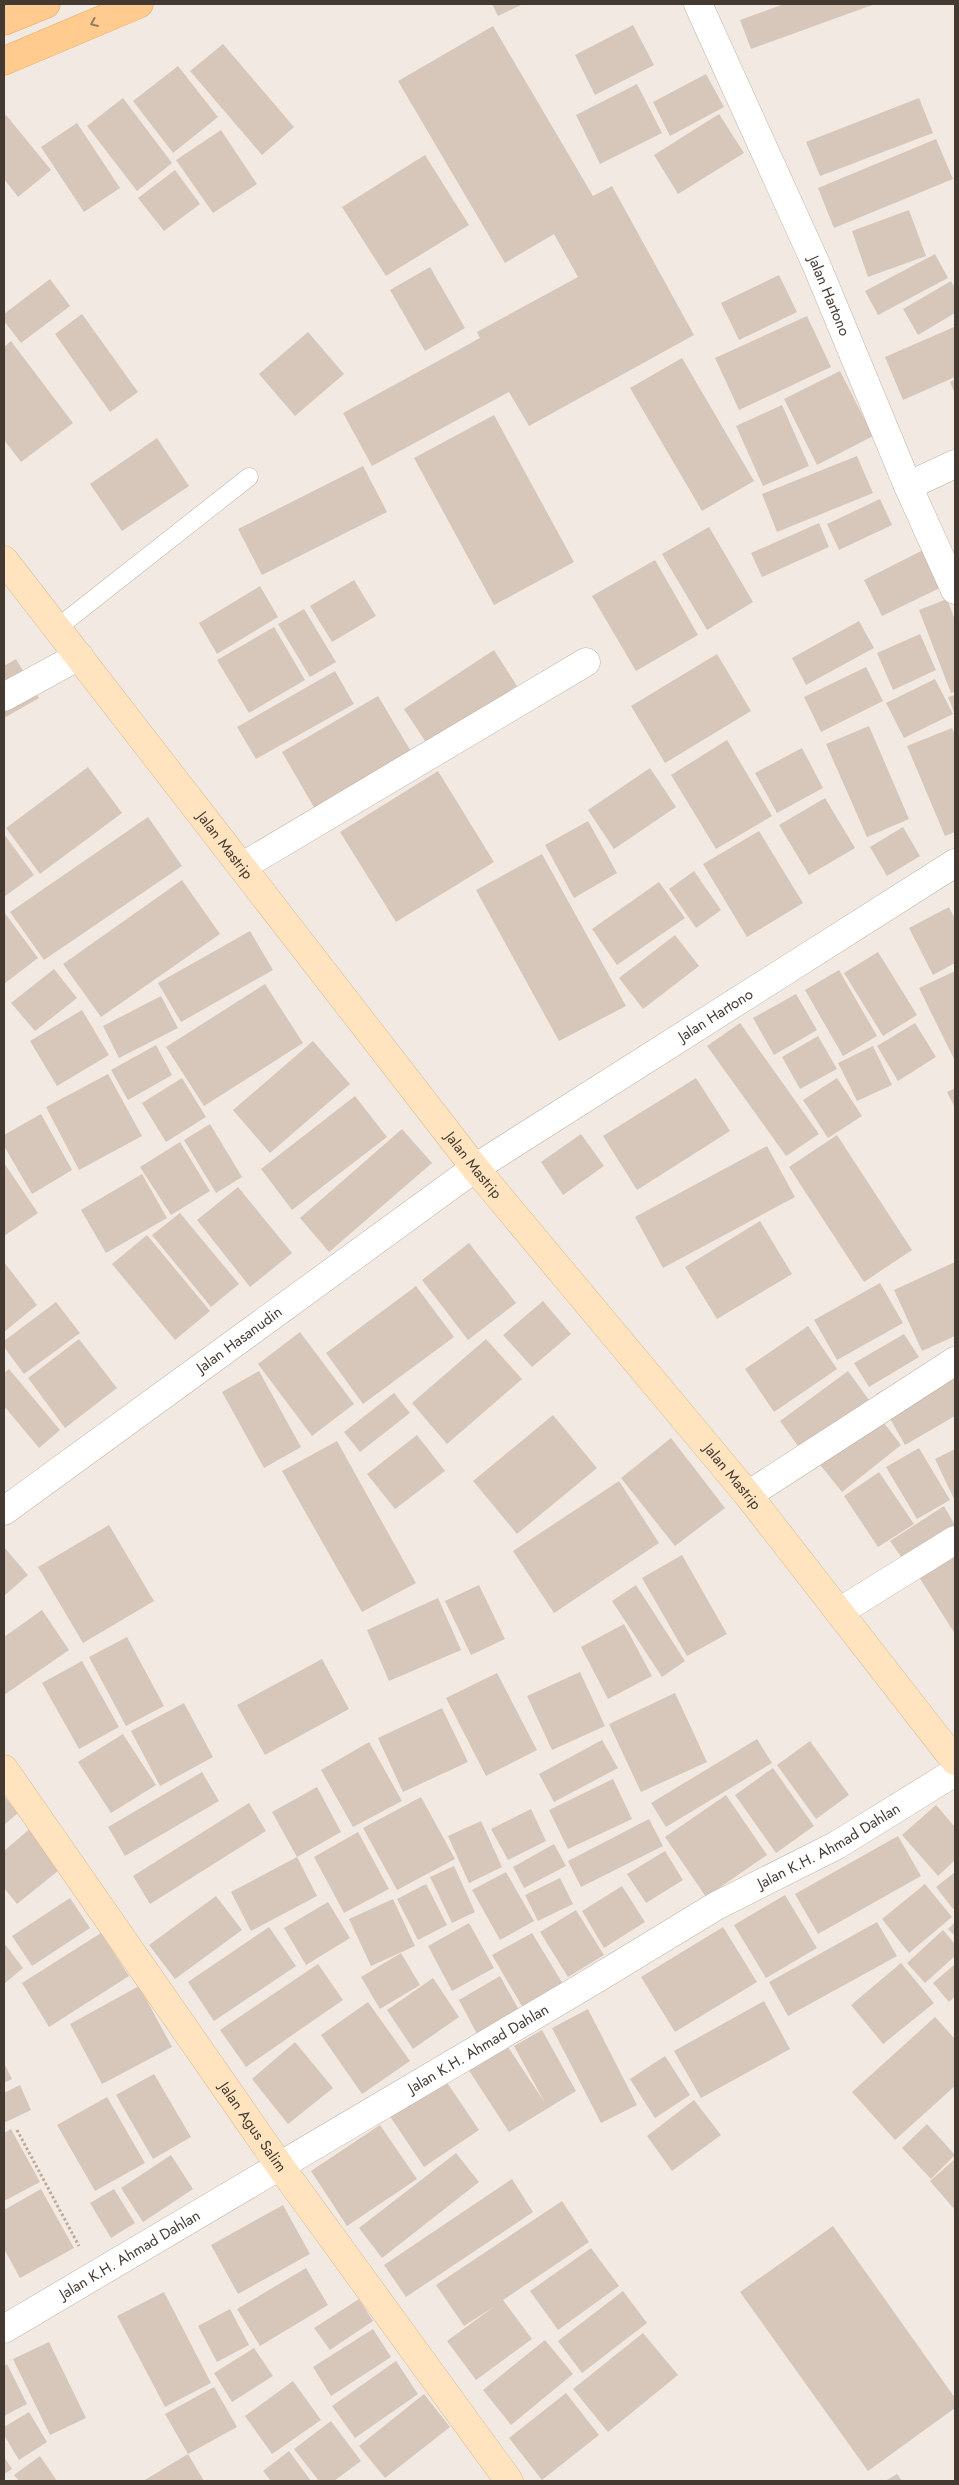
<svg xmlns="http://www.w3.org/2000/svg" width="959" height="2485" font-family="Jost,sans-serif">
  <rect width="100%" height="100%" fill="#f2eae2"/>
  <path fill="#d7c6ba" d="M 492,4 L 523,4 L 498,16 Z
    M 784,4 L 875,4 L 751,49 L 740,20 Z
    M 633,25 L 654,65 L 595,95 L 575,55 Z
    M 493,26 L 593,196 L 612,186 L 694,335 L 529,426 L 509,392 L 372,466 L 343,413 L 480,338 L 477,332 L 578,277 L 554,234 L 505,263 L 398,81 Z
    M 223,44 L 294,127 L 262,155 L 190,71 Z
    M 178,66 L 218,117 L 173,153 L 133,101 Z
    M 706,74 L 724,107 L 670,136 L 653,102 Z
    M 637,84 L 662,133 L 600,164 L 576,115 Z
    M 123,98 L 172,163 L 137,191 L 87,126 Z
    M 919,98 L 933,133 L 820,176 L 806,142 Z
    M 719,114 L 744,153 L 678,194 L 654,155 Z
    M 6,115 L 51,170 L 18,197 L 4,179 L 4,117 Z
    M 77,123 L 120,188 L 84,212 L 41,147 Z
    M 221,130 L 257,184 L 213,213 L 176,160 Z
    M 936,139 L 953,179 L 834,228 L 818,188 Z
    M 425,155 L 469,225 L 386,276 L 342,207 Z
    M 175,170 L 200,204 L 164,231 L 138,198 Z
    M 909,210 L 926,256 L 868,277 L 852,231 Z
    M 935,254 L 948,278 L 878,315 L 865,291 Z
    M 430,267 L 465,328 L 425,351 L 390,290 Z
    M 779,275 L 797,312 L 739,340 L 721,303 Z
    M 50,279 L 70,306 L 21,343 L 4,321 L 4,314 Z
    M 951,281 L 955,288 L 955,313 L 918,335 L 903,309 Z
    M 82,314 L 138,392 L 110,412 L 55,334 Z
    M 807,316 L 831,367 L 739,410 L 715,358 Z
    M 954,327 L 955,377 L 903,400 L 885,357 Z
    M 308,332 L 344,374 L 295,416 L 259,374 Z
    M 11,341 L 73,423 L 21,462 L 4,440 L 4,347 Z
    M 682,358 L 754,481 L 702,511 L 630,388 Z
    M 840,371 L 873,436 L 817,465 L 784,399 Z
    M 955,379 L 955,394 L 950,382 Z
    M 782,405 L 809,466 L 763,486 L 736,426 Z
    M 494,415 L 574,562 L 494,605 L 414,458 Z
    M 157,438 L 189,486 L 122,531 L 90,484 Z
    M 857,456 L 873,493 L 777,532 L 762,494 Z
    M 363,466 L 387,512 L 262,575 L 238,529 Z
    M 880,499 L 892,525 L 839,550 L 827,524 Z
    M 819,523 L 829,547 L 762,577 L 751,553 Z
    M 709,527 L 753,602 L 707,630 L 662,554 Z
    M 925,549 L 944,586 L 882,616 L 864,580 Z
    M 655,560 L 698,635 L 636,671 L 592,596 Z
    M 354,580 L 376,616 L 332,642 L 310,606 Z
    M 260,586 L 278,617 L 217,654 L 199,623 Z
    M 947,599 L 955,620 L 955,692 L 951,693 L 919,610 Z
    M 304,609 L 336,662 L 310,677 L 278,624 Z
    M 859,621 L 874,648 L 806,685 L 792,658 Z
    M 274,627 L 305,680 L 249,713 L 217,660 Z
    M 920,634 L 936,670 L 893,690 L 877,653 Z
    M 494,650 L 517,686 L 427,744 L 404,709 Z
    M 717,654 L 751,711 L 665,763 L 631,706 Z
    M 16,659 L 39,698 L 4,718 L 4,666 Z
    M 866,667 L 883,701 L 821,732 L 804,697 Z
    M 335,671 L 354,704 L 256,759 L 237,727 Z
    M 935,679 L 953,714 L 904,738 L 886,703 Z
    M 955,695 L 955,715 L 948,697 Z
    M 378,696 L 412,753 L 315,809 L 282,752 Z
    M 869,726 L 909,819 L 867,837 L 826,744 Z
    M 952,728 L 955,735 L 955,832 L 945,836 L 907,746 Z
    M 727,740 L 772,816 L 716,849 L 671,775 Z
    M 802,748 L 823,788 L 777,813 L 755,773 Z
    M 88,767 L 122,813 L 40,874 L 6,828 Z
    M 650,768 L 676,807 L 614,849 L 588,810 Z
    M 438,771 L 494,862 L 396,922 L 340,832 Z
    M 825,798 L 855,848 L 809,875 L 779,825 Z
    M 148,817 L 182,866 L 44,960 L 10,912 Z
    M 588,821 L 617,873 L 574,898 L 545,845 Z
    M 903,827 L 920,856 L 887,876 L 870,847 Z
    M 759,831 L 803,903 L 747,937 L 703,864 Z
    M 4,834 L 34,875 L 4,897 Z
    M 542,854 L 626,1006 L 559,1041 L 476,890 Z
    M 694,871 L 721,910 L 696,928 L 669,889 Z
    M 182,880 L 220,934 L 101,1017 L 63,964 Z
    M 659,882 L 685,918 L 617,965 L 592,929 Z
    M 949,907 L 955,919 L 955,963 L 933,975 L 909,928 Z
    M 4,912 L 38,958 L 4,984 Z
    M 250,931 L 273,970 L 181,1022 L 158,983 Z
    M 675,935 L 699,966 L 643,1009 L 619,978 Z
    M 878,952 L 917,1015 L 883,1036 L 844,973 Z
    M 54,969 L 77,998 L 35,1031 L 11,1003 Z
    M 839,970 L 877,1036 L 843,1056 L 805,990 Z
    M 955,971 L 955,1061 L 919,988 Z
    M 265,984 L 303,1043 L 204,1106 L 166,1047 Z
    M 796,994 L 817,1030 L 774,1055 L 753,1018 Z
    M 161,996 L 178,1028 L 119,1058 L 103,1026 Z
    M 82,1010 L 109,1055 L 57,1086 L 30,1041 Z
    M 740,1023 L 819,1134 L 786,1156 L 707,1046 Z
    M 915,1023 L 936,1057 L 898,1081 L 877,1046 Z
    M 818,1036 L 837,1069 L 800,1089 L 782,1057 Z
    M 313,1041 L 350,1084 L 270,1153 L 233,1110 Z
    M 156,1045 L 172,1075 L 128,1100 L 111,1070 Z
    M 873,1046 L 892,1085 L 857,1101 L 838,1063 Z
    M 108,1074 L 142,1136 L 79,1170 L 46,1107 Z
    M 182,1078 L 206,1117 L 166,1142 L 142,1103 Z
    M 696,1078 L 730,1131 L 637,1190 L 603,1136 Z
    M 837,1078 L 862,1116 L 828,1138 L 803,1100 Z
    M 955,1088 L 955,1108 L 947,1092 Z
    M 355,1096 L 387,1137 L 292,1210 L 261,1169 Z
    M 41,1114 L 72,1170 L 32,1194 L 4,1146 L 4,1135 Z
    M 210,1124 L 242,1177 L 216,1193 L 184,1140 Z
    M 402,1129 L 432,1163 L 329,1252 L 300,1218 Z
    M 581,1134 L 604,1166 L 563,1195 L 541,1162 Z
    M 837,1135 L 912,1250 L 864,1282 L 789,1167 Z
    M 180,1142 L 210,1191 L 171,1215 L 140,1167 Z
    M 767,1146 L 795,1197 L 663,1268 L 635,1217 Z
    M 4,1163 L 38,1213 L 4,1236 Z
    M 142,1174 L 167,1218 L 106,1253 L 81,1210 Z
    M 238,1187 L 292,1253 L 250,1287 L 197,1220 Z
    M 180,1213 L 239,1284 L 211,1307 L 152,1235 Z
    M 760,1221 L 792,1274 L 717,1319 L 685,1267 Z
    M 147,1235 L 210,1311 L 175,1340 L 112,1264 Z
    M 469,1243 L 516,1303 L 468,1340 L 422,1280 Z
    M 4,1262 L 37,1305 L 4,1332 Z
    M 955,1262 L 955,1336 L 922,1351 L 894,1290 Z
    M 880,1283 L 903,1323 L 837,1360 L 814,1320 Z
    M 416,1286 L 454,1337 L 363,1404 L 326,1353 Z
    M 543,1301 L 571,1334 L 532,1367 L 503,1335 Z
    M 56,1302 L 80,1333 L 24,1374 L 4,1347 L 4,1341 Z
    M 808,1326 L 837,1369 L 774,1412 L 745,1369 Z
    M 300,1332 L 354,1404 L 312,1436 L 258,1364 Z
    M 904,1334 L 919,1357 L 869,1387 L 854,1363 Z
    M 79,1339 L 117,1388 L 65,1428 L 28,1378 Z
    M 486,1339 L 522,1379 L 447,1444 L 412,1403 Z
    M 955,1350 L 955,1416 L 905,1445 L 876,1394 Z
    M 9,1369 L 60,1430 L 39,1448 L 4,1406 L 4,1373 Z
    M 259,1371 L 301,1447 L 264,1468 L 222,1392 Z
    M 848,1371 L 874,1407 L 806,1457 L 780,1421 Z
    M 394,1393 L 410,1413 L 360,1452 L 344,1432 Z
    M 877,1414 L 901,1445 L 842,1492 L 817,1461 Z
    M 553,1415 L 597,1468 L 517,1534 L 473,1481 Z
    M 417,1435 L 445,1471 L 395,1509 L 367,1474 Z
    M 671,1438 L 725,1508 L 675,1546 L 621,1478 Z
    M 337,1441 L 416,1583 L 362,1612 L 282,1471 Z
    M 919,1448 L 950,1500 L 917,1519 L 886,1467 Z
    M 955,1449 L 955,1501 L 935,1459 Z
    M 879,1472 L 914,1524 L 878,1547 L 844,1496 Z
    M 619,1481 L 659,1543 L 554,1613 L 513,1551 Z
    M 944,1506 L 955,1525 L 955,1534 L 907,1565 L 890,1541 Z
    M 109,1525 L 154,1601 L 83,1643 L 38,1567 Z
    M 4,1547 L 28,1575 L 4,1596 Z
    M 955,1554 L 955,1634 L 919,1577 Z
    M 682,1555 L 727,1634 L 687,1656 L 642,1578 Z
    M 479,1585 L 505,1639 L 471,1655 L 445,1601 Z
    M 636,1585 L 685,1661 L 662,1677 L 612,1601 Z
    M 438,1598 L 461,1650 L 389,1681 L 367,1630 Z
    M 42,1610 L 69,1650 L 4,1695 L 4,1637 Z
    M 624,1624 L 652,1676 L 608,1699 L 581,1647 Z
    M 127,1637 L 164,1706 L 126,1726 L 89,1657 Z
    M 322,1659 L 349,1709 L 265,1755 L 237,1705 Z
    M 82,1661 L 119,1727 L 79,1749 L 42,1683 Z
    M 580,1672 L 605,1726 L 552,1750 L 527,1696 Z
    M 497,1673 L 537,1750 L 486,1776 L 446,1698 Z
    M 675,1693 L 707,1762 L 641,1792 L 609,1724 Z
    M 184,1703 L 213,1757 L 160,1786 L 131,1731 Z
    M 442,1708 L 468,1762 L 403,1792 L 378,1738 Z
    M 123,1734 L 156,1785 L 111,1813 L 78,1762 Z
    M 757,1739 L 772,1763 L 666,1827 L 651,1803 Z
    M 602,1740 L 618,1768 L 554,1802 L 539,1774 Z
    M 810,1741 L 849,1795 L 816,1819 L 777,1765 Z
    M 369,1742 L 402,1801 L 353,1827 L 321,1770 Z
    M 773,1768 L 814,1826 L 776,1853 L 735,1795 Z
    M 202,1772 L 219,1801 L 125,1856 L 108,1827 Z
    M 613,1779 L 632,1819 L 568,1849 L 549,1810 Z
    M 317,1787 L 341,1832 L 297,1857 L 272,1812 Z
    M 726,1795 L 767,1855 L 706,1897 L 665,1837 Z
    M 4,1796 L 18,1813 L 4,1825 Z
    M 421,1797 L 455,1859 L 397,1890 L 363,1828 Z
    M 249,1803 L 266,1831 L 150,1904 L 133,1876 Z
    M 936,1805 L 955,1827 L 955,1860 L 938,1876 L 902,1835 Z
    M 531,1809 L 546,1841 L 508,1860 L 491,1829 Z
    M 649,1819 L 663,1846 L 581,1887 L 568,1861 Z
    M 481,1821 L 502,1867 L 469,1883 L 448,1836 Z
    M 32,1827 L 64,1866 L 17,1904 L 4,1888 L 4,1851 Z
    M 358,1832 L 389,1889 L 344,1913 L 314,1857 Z
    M 898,1836 L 921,1876 L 818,1934 L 795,1894 Z
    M 554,1844 L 566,1866 L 524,1888 L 513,1867 Z
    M 665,1851 L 683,1880 L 646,1903 L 627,1874 Z
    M 297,1857 L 317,1896 L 251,1931 L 231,1892 Z
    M 454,1866 L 475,1912 L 452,1923 L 430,1877 Z
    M 506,1872 L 534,1921 L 500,1940 L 472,1890 Z
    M 955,1872 L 955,1906 L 953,1909 L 936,1887 Z
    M 560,1878 L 573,1904 L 538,1921 L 525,1895 Z
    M 426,1884 L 447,1925 L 418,1940 L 397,1899 Z
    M 925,1884 L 952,1917 L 909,1953 L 882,1919 Z
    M 622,1886 L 645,1922 L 604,1948 L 582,1911 Z
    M 785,1895 L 817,1948 L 766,1978 L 734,1925 Z
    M 216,1896 L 242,1930 L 175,1979 L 149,1945 Z
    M 70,1898 L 90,1928 L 32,1966 L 12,1936 Z
    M 393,1899 L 415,1946 L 371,1966 L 349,1919 Z
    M 328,1902 L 350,1938 L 306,1965 L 284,1928 Z
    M 576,1910 L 604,1955 L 568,1977 L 540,1932 Z
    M 877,1922 L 897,1956 L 788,2016 L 769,1982 Z
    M 955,1922 L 955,1936 L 948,1929 Z
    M 469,1923 L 494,1968 L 452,1991 L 428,1946 Z
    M 269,1927 L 296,1966 L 214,2021 L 188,1982 Z
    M 723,1927 L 757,1982 L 675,2032 L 641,1977 Z
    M 943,1930 L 955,1944 L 955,1956 L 925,1983 L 907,1963 Z
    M 101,1933 L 129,1976 L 49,2027 L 22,1983 Z
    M 532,1933 L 563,1984 L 523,2008 L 492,1955 Z
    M 4,1943 L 23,1968 L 4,1984 Z
    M 401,1953 L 420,1985 L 380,2009 L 361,1977 Z
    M 901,1963 L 934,2003 L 883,2044 L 851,2005 Z
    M 318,1964 L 343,2000 L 246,2067 L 220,2030 Z
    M 955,1964 L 955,1996 L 949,2002 L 933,1983 Z
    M 500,1976 L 519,2010 L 477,2034 L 459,2000 Z
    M 433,1978 L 459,2017 L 413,2049 L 387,2010 Z
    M 139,1986 L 172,2047 L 102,2084 L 70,2024 Z
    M 764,2001 L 790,2049 L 701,2098 L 674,2051 Z
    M 368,2002 L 410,2061 L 362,2094 L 321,2035 Z
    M 588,2009 L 637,2105 L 601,2123 L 552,2028 Z
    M 935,2017 L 955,2039 L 955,2086 L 895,2140 L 852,2092 Z
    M 542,2030 L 576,2091 L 509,2132 L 468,2069 L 506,2044 L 545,2103 L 514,2046 Z
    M 295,2042 L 333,2088 L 288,2124 L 252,2079 Z
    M 665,2056 L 690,2095 L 655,2118 L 630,2079 Z
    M 4,2063 L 12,2079 L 4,2083 Z
    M 154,2074 L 191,2137 L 153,2159 L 116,2095 Z
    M 442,2075 L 479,2130 L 424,2167 L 387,2112 Z
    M 20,2085 L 31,2110 L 4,2123 L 4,2093 Z
    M 107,2097 L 145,2163 L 95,2191 L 57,2125 Z
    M 694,2100 L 721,2135 L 672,2171 L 647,2136 Z
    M 927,2124 L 955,2155 L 931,2179 L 902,2148 Z
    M 380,2125 L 417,2179 L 347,2226 L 311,2171 Z
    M 11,2129 L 40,2182 L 4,2201 L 4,2133 Z
    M 456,2153 L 479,2182 L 382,2258 L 359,2228 Z
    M 171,2155 L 193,2189 L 143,2222 L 121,2188 Z
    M 955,2159 L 955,2210 L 930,2181 Z
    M 512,2179 L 533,2212 L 406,2297 L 384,2265 Z
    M 41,2189 L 74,2248 L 20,2278 L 4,2249 L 4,2210 Z
    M 114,2189 L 135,2223 L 111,2238 L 90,2203 Z
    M 562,2201 L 589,2242 L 503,2300 L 532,2339 L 476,2380 L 447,2341 L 495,2306 L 464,2326 L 436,2285 Z
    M 283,2205 L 310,2254 L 238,2294 L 211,2245 Z
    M 833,2226 L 955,2398 L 955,2408 L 868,2471 L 740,2292 Z
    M 591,2248 L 619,2286 L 558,2330 L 530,2291 Z
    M 306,2268 L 328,2305 L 260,2346 L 237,2309 Z
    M 623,2291 L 647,2323 L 582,2373 L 558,2341 Z
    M 164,2292 L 211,2383 L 165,2407 L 117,2316 Z
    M 359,2299 L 373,2321 L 330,2350 L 314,2328 Z
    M 230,2309 L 249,2345 L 217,2362 L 198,2326 Z
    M 373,2329 L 391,2357 L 331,2396 L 313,2367 Z
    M 643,2333 L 678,2375 L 608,2432 L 573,2389 Z
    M 545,2340 L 573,2374 L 511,2425 L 483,2390 Z
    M 49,2342 L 86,2418 L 50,2435 L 13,2359 Z
    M 254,2348 L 273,2376 L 232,2402 L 214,2373 Z
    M 396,2361 L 418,2394 L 355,2438 L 332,2406 Z
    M 7,2364 L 27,2404 L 4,2416 L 4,2366 Z
    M 293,2381 L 321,2420 L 272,2454 L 245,2416 Z
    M 214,2387 L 237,2427 L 188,2454 L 204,2481 L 143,2481 L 188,2454 L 165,2414 Z
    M 566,2393 L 599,2435 L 542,2480 L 509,2438 Z
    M 424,2394 L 450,2427 L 385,2478 L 359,2446 Z
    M 29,2412 L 47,2442 L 19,2460 L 4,2435 L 4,2427 Z
    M 331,2421 L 361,2461 L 334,2481 L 319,2481 L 294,2449 Z
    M 289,2451 L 311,2481 L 271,2481 L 263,2471 Z
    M 40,2456 L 57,2481 L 19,2481 L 14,2475 Z
    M 4,2457 L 12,2469 L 4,2474 Z
    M 897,2474 L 902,2481 L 885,2481 Z"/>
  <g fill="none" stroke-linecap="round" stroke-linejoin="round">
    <g stroke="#c1b3a7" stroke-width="19">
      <path id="service" d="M 57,628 L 249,477"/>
    </g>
    <g stroke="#c1b3a7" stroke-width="29">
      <g id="minor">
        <path id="s1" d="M 698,4 L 816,264 L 908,486 L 955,590"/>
        <path d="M 908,486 L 955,464"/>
        <path d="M 4,697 L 79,656"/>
        <path d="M 243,866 L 586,662"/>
        <path id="s2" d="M 475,1168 L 955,863"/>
        <path d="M 748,1495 L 955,1361"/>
        <path d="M 839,1612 L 955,1540"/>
        <path id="s3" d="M 4,2329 L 591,1982 L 716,1906 L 837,1845 L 955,1772"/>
      </g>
    </g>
    <g stroke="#c1b3a7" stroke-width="29">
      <g id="tertiary">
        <path id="s4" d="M 4,1511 L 475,1168"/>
      </g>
    </g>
    <g stroke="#d8b991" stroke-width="29">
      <g id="secondary">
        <path id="s5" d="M 4,560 L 475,1168 L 748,1495 L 955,1761"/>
        <path id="s6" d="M 4,1769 L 280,2166 L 509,2481"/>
      </g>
    </g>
    <g stroke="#e9a45a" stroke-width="29">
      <path id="primary" d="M 4,21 L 46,4
        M 4,61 L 139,4"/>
    </g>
    <path stroke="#c0a995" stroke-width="3" stroke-dasharray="2.5 2.5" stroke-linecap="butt" d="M 17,2130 L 79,2246"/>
    <use href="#service" stroke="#fff" stroke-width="18"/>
    <use href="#minor" stroke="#fff" stroke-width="28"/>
    <use href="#tertiary" stroke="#fff" stroke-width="28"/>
    <use href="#secondary" stroke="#ffe4bf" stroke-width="28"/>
    <use href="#primary" stroke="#ffcb8e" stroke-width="28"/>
  </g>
  <defs><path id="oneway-chevron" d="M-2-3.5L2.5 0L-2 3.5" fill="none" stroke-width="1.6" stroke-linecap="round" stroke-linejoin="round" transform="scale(1.25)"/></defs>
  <use stroke="#987b5b" href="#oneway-chevron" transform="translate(94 23) rotate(157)"/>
  <g text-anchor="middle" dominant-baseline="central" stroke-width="4.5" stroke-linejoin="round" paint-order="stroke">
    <g font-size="15" fill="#443a32" stroke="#fff">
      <text stroke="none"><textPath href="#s1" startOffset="320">Jalan Hartono</textPath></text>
      <text stroke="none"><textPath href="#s5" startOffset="361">Jalan Mastrip</textPath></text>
      <text stroke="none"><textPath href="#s2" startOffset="285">Jalan Hartono</textPath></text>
      <text stroke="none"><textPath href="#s5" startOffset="766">Jalan Mastrip</textPath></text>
      <text stroke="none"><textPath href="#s4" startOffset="291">Jalan Hasanudin</textPath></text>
      <text stroke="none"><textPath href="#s5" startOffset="1171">Jalan Mastrip</textPath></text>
      <text stroke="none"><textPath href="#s3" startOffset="956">Jalan K.H. Ahmad Dahlan</textPath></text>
      <text stroke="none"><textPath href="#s3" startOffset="551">Jalan K.H. Ahmad Dahlan</textPath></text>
      <text stroke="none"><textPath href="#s6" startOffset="436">Jalan Agus Salim</textPath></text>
      <text stroke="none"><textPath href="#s3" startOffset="146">Jalan K.H. Ahmad Dahlan</textPath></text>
    </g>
  </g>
  <rect width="959" height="2485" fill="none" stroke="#443a32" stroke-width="10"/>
</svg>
